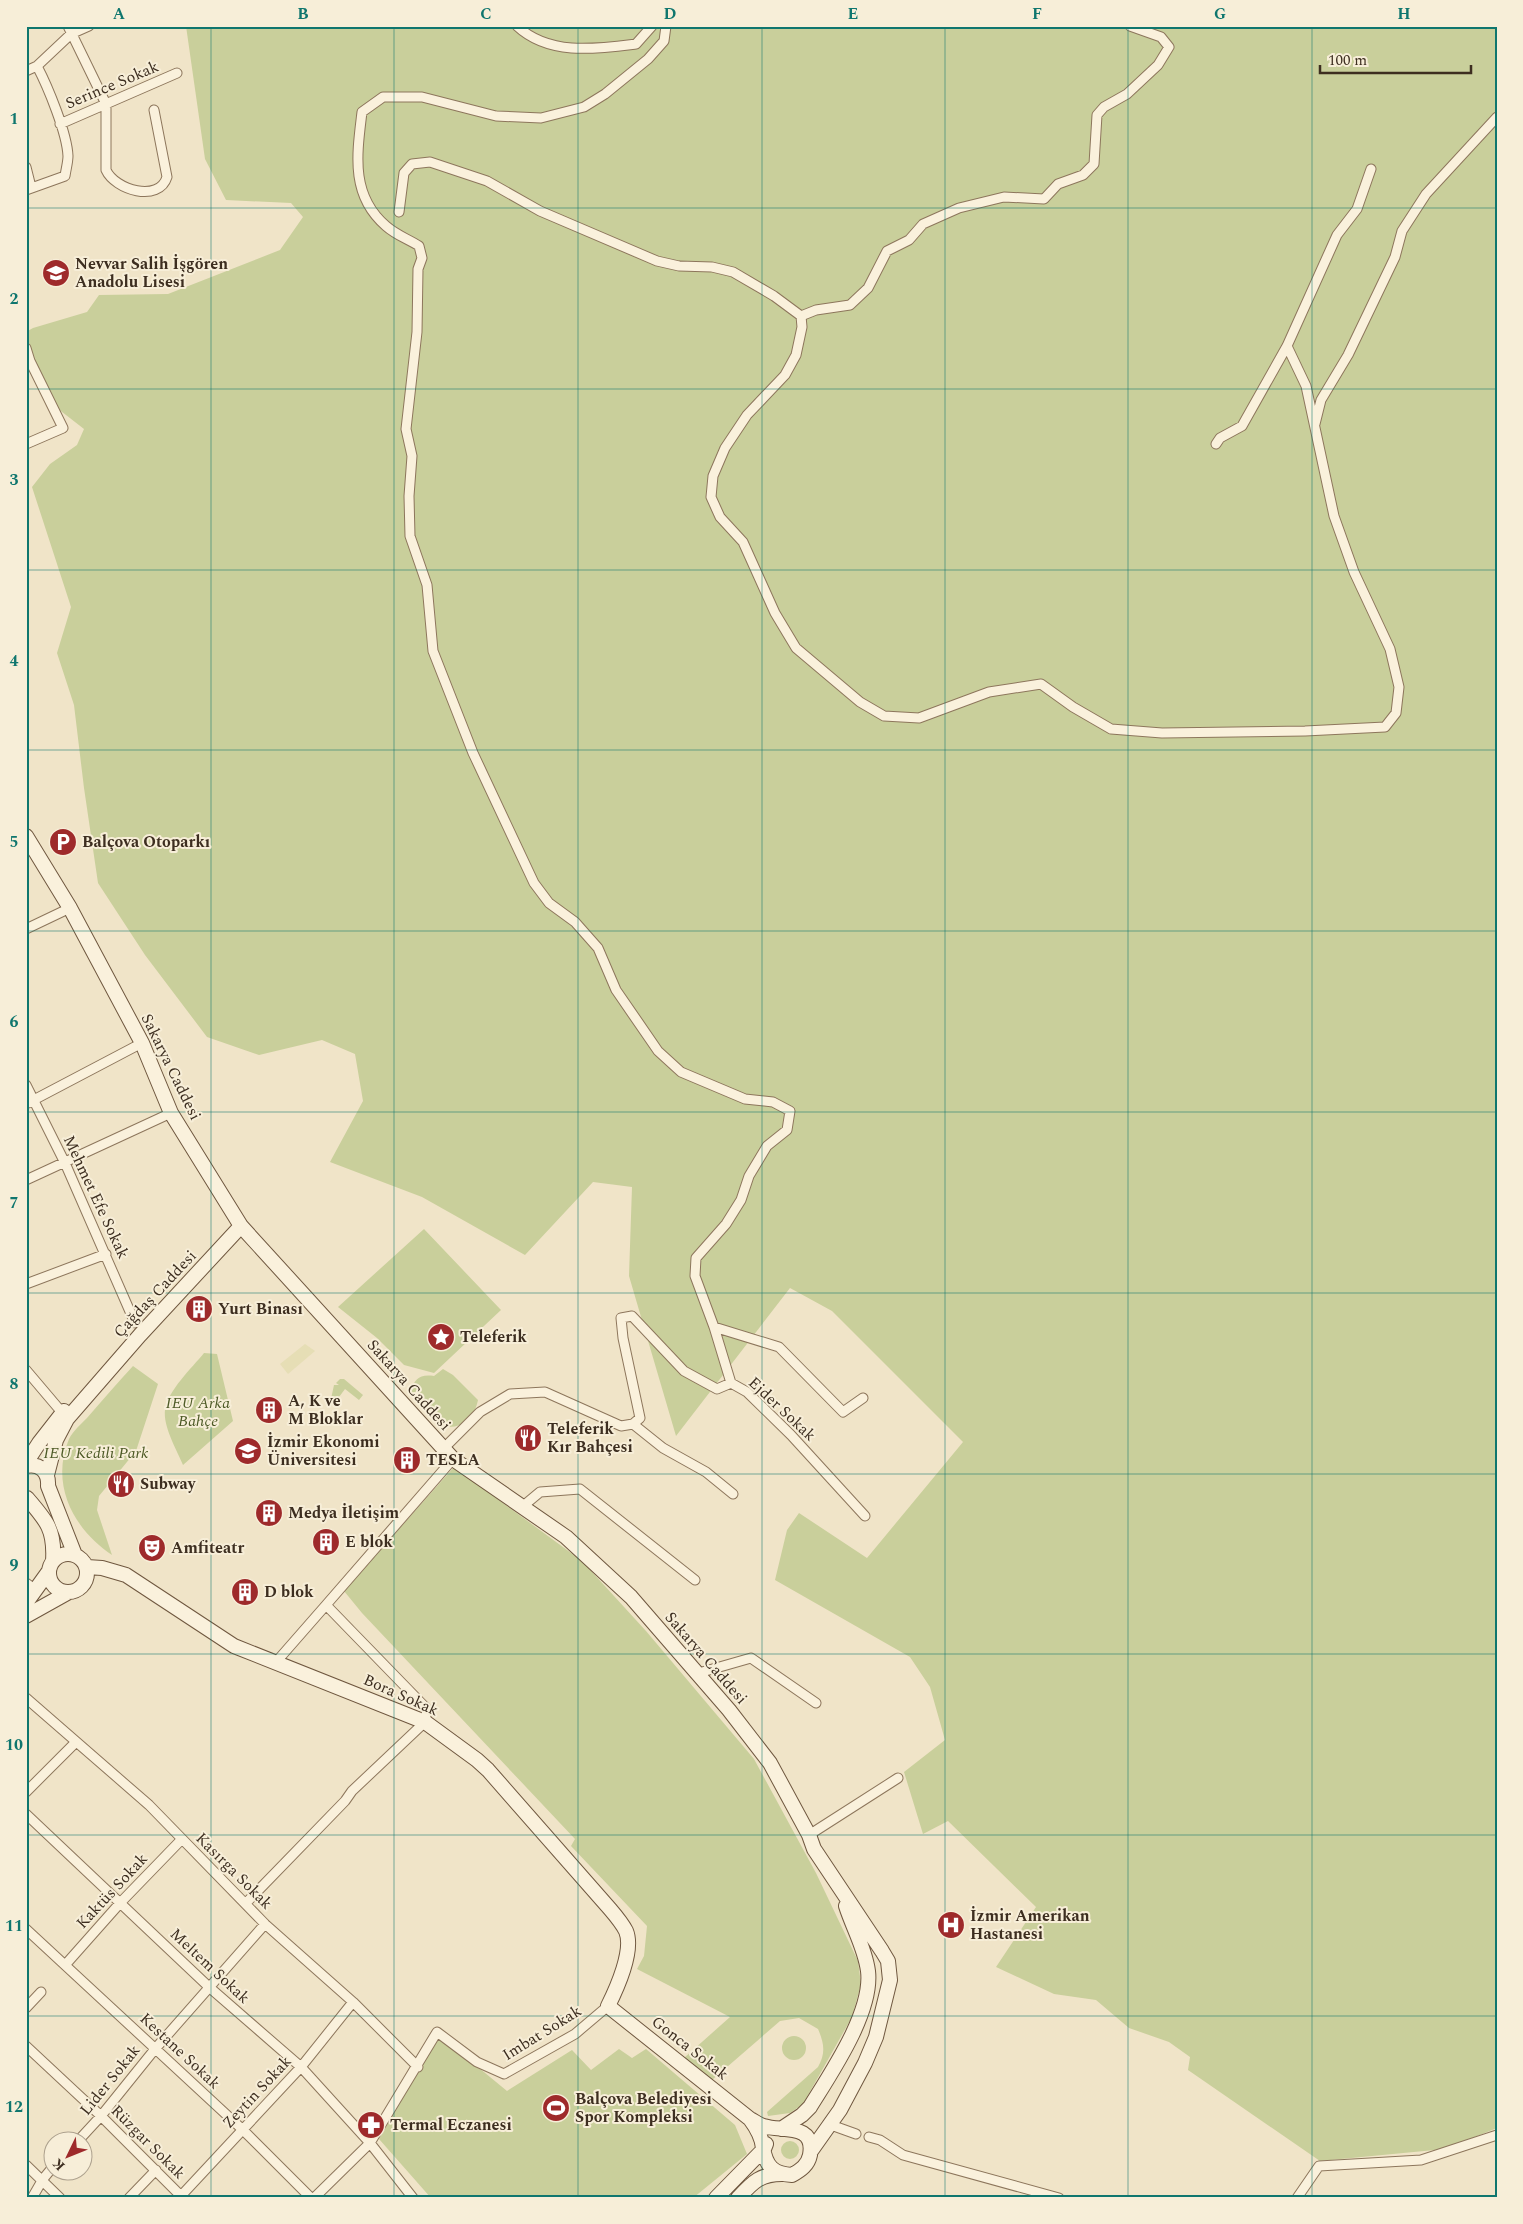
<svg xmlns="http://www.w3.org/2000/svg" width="1523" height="2224" font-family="Spectral,serif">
  <rect width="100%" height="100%" fill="#f0e4c8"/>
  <path fill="#e6deb5" d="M 305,1344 L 315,1351 L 288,1374 L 280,1364 Z"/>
  <path fill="#c9cf9b" d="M 186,26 L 1497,26 L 1497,2128 L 1445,2149 L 1320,2161 L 1188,2070 L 1190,2057 L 1169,2042 L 1129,2028 L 1096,2000 L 1054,1994 L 996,1967 L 1036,1907 L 948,1821 L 923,1834 L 904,1772 L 945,1740 L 930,1687 L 910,1657 L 775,1580 L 787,1530 L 799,1513 L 867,1558 L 963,1442 L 832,1311 L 790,1288 L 676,1436 L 629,1276 L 632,1187 L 593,1182 L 525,1255 L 422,1197 L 330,1162 L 363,1101 L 355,1054 L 322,1040 L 259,1055 L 207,1037 L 145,955 L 98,883 L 84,788 L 74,705 L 57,653 L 71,607 L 32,487 L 50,464 L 77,445 L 84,429 L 57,408 L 26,344 L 26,332 L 33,328 L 87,312 L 99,295 L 168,294 L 280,250 L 303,217 L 291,203 L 226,200 L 205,159 Z
    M 424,1229 L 501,1310 L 434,1373 L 404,1365 L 377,1338 L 338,1307 Z
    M 204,1353 L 217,1354 L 233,1421 L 183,1465 C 177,1450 163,1427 165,1410 C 168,1390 192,1368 204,1353 Z
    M 133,1366 L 158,1384 L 136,1451 L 99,1496 L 97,1510 L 112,1555 C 73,1529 50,1484 69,1439 C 73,1431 81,1424 87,1418 C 102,1401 117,1383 133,1366 Z
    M 443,1369 L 453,1375 L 478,1400 C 475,1415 465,1427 449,1427 L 416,1392 L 410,1392 C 415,1379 419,1374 434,1376 Z
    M 340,1379 L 344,1379 L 363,1395 L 359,1400 L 345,1389 L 336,1401 L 331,1399 L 334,1385 L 339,1385 L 336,1383 Z
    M 454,1467 L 582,1561 L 646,1631 L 754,1759 L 816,1873 L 858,1961 L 861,1984 L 852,2017 L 803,2104 L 790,2113 L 768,2116 L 767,2112 L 818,2067 C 826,2053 824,2043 818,2029 L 799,2018 L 780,2021 L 712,2080 L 684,2058 L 730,2017 L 637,1969 L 644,1956 L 647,1926 L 571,1846 L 575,1839 L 362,1613 L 344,1591 Z
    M 439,2035 L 507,2091 L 572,2050 L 591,2070 L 619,2049 L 632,2058 L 646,2049 L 735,2125 L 747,2154 L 693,2198 L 431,2198 L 379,2139 Z
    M782 2048a12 12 0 1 1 24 0a12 12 0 1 1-24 0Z
    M781 2150a9 9 0 1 1 18 0a9 9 0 1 1-18 0Z"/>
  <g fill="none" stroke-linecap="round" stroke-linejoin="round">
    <g stroke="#8d765c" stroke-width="11">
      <path id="street" d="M 68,26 L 106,104 L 106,170 C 115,190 159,203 167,177 L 154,110
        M 517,26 C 549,56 596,49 636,44 L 652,26
        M 666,26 L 664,41 L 648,59 L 605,94 L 584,107 L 541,118 L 496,116 L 422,97 L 383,97 L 362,112 C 357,154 350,195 386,226 C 396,235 408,239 419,246 L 422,258 L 418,269 L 417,332 L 406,429 L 412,456 L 409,496 L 410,536 L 427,585 L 433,651 L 473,753 L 534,883 L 549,903 L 575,922 L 598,948 L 616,990 L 658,1051 L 681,1072 L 745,1099 L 773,1102 L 790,1111 L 787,1130 L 767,1146 L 749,1176 L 741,1200 L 726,1224 L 696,1258 L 695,1276 L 714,1327 L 731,1383
        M 1130,26 L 1161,37 L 1169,47 L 1158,65 L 1127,94 L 1104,107 L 1097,115 L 1094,164 L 1083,175 L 1058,184 L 1044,199 L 1004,197 L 959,208 L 923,224 L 909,240 L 887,251 L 868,288 L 850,305 L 816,310 L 801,316 L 802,327 L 796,355 L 785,375 L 747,415 L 725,448 L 713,476 L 711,497 L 720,517 L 743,542 L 775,613 L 796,648 L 860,702 L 884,716 L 919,718 L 989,692 L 1041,684 L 1073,707 L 1111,729 L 1162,733 L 1305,731 L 1385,727 L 1396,713 L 1399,687 L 1390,649 L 1354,572 L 1334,516 L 1306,386 L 1287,346
        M 26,71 L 37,66 L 71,34 L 89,26
        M 60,124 L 177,73
        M 26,167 L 31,187
        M 26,190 L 65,176 C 66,169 68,162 68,156 C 67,133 48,87 37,66
        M 399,212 L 404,173 L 412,164 L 430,162 L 487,181 L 540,211 L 657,261 L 679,266 L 712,267 L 733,272 L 774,296 L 801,316
        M 26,348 L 30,361 L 63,428 L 26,444
        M 1315,424 L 1321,400 L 1348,355 L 1395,257 L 1402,231 L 1426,194 L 1497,117
        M 1216,444 L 1220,438 L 1242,426 L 1287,346 L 1337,235 L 1357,209 L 1371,169
        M 26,929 L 70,908
        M 26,1085 L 65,1163 L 135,1323
        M 26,1104 L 142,1043
        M 26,1180 L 171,1113
        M 26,1284 L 106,1254
        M 714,1327 L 779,1347 L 843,1412 L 863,1398
        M 26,1370 L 65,1416
        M 633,1424 L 663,1448 L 706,1472 L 733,1494
        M 443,1449 L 480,1412 L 510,1394 L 545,1392 L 621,1426 L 633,1424 L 640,1418 L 623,1338 L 621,1318 L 632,1316 L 684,1371 L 717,1389 L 731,1383 L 747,1392 L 791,1435 L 865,1516
        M 522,1507 L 540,1492 L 580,1489 L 695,1580
        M 26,1583 L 36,1590
        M 277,1661 L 326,1605
        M 695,1674 L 751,1658 L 816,1703
        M 26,1698 L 149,1805 L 265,1924 L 353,2002 L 418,2067
        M 26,1792 L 76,1742
        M 26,1814 L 209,1987 L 301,2067 L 370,2143 L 413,2198
        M 809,1835 L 898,1778
        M 246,1903 L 345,1801 L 352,1791 L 425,1722 L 427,1709 L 326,1605 L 453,1459
        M 26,1929 L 243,2130 L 311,2198
        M 66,1964 L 121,1902 L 182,1839
        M 26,2008 L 41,1992
        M 26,2046 L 101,2116 L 183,2198
        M 831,2125 L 856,2134
        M 869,2137 L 880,2140 L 903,2155 L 1059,2198
        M 77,2142 L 101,2116 L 155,2049 L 265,1924
        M 26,2165 L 60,2198
        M 32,2198 L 43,2179 L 52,2168
        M 129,2198 L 156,2170
        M 179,2198 L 301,2067 L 353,2002
        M 314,2198 L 370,2143 L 437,2032 L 477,2062 L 504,2074 L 575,2034 L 608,2006
        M 1297,2198 L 1319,2166 L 1421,2160 L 1497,2135"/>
    </g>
    <g stroke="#6f573f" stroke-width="16">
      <path id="secondary" d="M 26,836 L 70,908 L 142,1043 L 171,1113 L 241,1226 L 453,1459 L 566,1537 L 631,1597 L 729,1710 L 770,1763 L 809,1835 L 814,1849 L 882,1951 L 888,1961 L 890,1980 L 876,2037 L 865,2063 L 840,2110 L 811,2151
        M 26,1463 L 39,1443 L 64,1411
        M 26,1466 C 40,1463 49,1472 48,1486 L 75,1555
        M 47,1475 L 56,1440 L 67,1419 L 140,1335 L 241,1226
        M 27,1498 C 47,1521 55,1530 53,1561
        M49 1573a19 19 0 1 1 38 0a19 19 0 1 1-38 0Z
        M 87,1567 L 102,1568 L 126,1575 L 234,1646 L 425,1722 L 477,1760 L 488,1770 L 610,1909 C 616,1916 622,1923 626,1931 C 634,1950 617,1988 608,2006 L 750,2119 C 754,2121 759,2125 764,2126 C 780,2132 816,2122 810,2155 C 808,2165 801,2170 792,2175 C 773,2174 766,2166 763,2148 C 762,2137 756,2127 750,2119
        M 26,1603 L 49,1571
        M 26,1616 L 69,1592
        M 781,2129 L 802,2115 L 810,2107 C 831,2073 873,2012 868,1971 C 865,1948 853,1928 846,1906
        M 716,2198 L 764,2149 L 766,2144
        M 738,2198 C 753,2182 760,2174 782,2174"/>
    </g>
    <use href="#street" stroke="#faf1dc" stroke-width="9"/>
    <use href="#secondary" stroke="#faf1dc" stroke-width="14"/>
  </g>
  <path fill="none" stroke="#0f766e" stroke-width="1" stroke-opacity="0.55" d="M 211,26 L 211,2198M 394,26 L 394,2198M 578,26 L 578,2198M 762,26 L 762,2198M 945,26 L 945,2198M 1128,26 L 1128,2198M 1312,26 L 1312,2198M 26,208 L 1497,208M 26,389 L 1497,389M 26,570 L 1497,570M 26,750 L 1497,750M 26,931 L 1497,931M 26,1112 L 1497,1112M 26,1293 L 1497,1293M 26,1474 L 1497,1474M 26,1654 L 1497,1654M 26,1835 L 1497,1835M 26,2016 L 1497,2016"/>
  <defs>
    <g id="school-disc" transform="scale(1.4375)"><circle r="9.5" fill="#9e2a2b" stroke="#f7eed8"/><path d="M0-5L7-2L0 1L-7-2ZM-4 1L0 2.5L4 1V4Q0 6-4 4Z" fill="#fff"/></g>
    <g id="parking-disc" transform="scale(1.4375)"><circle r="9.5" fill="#9e2a2b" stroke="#f7eed8"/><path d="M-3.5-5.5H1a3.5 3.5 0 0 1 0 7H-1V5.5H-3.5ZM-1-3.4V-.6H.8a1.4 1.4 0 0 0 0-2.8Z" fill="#fff"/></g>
    <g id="building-disc" transform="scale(1.4375)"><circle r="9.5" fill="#9e2a2b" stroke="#f7eed8"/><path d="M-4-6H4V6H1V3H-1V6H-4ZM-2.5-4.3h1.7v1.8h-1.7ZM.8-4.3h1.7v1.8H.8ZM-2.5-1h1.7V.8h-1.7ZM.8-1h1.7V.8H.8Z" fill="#fff"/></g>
    <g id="sight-disc" transform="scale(1.4375)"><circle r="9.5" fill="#9e2a2b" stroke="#f7eed8"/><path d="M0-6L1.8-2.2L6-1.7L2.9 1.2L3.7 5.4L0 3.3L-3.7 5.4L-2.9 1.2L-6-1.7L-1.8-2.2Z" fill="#fff"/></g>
    <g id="restaurant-disc" transform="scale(1.4375)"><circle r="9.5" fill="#9e2a2b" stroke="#f7eed8"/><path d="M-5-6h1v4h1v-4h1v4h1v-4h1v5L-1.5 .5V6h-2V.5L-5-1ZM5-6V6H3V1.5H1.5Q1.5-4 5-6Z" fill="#fff"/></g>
    <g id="university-disc" transform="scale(1.4375)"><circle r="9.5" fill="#9e2a2b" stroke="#f7eed8"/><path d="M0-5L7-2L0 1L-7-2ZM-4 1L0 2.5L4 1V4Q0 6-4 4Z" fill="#fff"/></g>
    <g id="theatre-disc" transform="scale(1.4375)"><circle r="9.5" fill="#9e2a2b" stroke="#f7eed8"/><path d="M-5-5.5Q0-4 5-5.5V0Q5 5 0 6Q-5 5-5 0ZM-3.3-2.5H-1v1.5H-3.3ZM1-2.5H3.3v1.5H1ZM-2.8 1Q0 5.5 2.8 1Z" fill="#fff"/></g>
    <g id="hospital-disc" transform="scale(1.4375)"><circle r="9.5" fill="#9e2a2b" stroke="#f7eed8"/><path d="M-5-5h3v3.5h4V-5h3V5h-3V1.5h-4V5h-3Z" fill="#fff"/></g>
    <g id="stadium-disc" transform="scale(1.4375)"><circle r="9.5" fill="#9e2a2b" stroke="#f7eed8"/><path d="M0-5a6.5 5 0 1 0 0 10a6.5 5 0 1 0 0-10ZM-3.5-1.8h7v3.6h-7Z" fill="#fff"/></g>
    <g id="pharmacy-disc" transform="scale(1.4375)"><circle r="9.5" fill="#9e2a2b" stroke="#f7eed8"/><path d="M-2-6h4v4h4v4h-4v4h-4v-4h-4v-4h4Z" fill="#fff"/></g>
  </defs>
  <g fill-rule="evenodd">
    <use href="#school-disc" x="56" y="273"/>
    <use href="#parking-disc" x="63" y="842"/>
    <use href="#building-disc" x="199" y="1309"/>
    <use href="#sight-disc" x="441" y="1337"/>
    <use href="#building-disc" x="269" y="1410"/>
    <use href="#restaurant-disc" x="528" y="1438"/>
    <use href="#university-disc" x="248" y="1451"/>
    <use href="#building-disc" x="407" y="1460"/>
    <use href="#restaurant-disc" x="121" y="1484"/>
    <use href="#building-disc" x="269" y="1513"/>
    <use href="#building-disc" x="326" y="1542"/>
    <use href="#theatre-disc" x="152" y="1548"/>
    <use href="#building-disc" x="245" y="1592"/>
    <use href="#hospital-disc" x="951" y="1925"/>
    <use href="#stadium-disc" x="556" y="2108"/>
    <use href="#pharmacy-disc" x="371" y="2125"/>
  </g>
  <g text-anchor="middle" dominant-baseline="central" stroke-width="4" stroke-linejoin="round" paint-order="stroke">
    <g font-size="16" fill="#3d2e20" stroke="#f7eed8">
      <text transform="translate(112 85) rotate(-23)">Serince Sokak</text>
      <text transform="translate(171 1067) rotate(64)">Sakarya Caddesi</text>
      <text transform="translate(96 1197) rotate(65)">Mehmet Efe Sokak</text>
      <text transform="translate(155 1294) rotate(-47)">Çağdaş Caddesi</text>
      <text transform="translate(409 1385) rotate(48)">Sakarya Caddesi</text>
      <text transform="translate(782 1409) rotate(43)">Ejder Sokak</text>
      <text transform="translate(706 1658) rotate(49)">Sakarya Caddesi</text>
      <text transform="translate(401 1695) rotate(24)">Bora Sokak</text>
      <text transform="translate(234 1871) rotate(45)">Kasırga Sokak</text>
      <text transform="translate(112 1891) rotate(-47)">Kaktüs Sokak</text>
      <text transform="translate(210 1966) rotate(43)">Meltem Sokak</text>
      <text transform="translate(542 2033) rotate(-32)">Imbat Sokak</text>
      <text transform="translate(690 2048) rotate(38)">Gonca Sokak</text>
      <text transform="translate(180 2051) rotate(43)">Kestane Sokak</text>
      <text transform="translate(110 2080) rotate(-51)">Lider Sokak</text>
      <text transform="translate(257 2092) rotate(-47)">Zeytin Sokak</text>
      <text transform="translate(148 2142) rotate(45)">Rüzgar Sokak</text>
    </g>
    <g font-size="16" font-weight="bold" fill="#3d2e20" stroke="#f7eed8" text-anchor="start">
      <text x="75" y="264">Nevvar Salih İşgören<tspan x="75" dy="18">Anadolu Lisesi</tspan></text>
      <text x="82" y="842">Balçova Otoparkı</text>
      <text x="218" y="1309">Yurt Binası</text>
      <text x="460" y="1337">Teleferik</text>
      <text x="288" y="1401">A, K ve<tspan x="288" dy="18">M Bloklar</tspan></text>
      <text x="547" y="1429">Teleferik<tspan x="547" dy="18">Kır Bahçesi</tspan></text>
      <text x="267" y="1442">İzmir Ekonomi<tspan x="267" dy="18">Üniversitesi</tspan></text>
      <text x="426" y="1460">TESLA</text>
      <text x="140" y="1484">Subway</text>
      <text x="288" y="1513">Medya İletişim</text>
      <text x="345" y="1542">E blok</text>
      <text x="171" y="1548">Amfiteatr</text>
      <text x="264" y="1592">D blok</text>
      <text x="970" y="1916">İzmir Amerikan<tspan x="970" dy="18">Hastanesi</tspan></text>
      <text x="575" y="2099">Balçova Belediyesi<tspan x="575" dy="18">Spor Kompleksi</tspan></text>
      <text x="390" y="2125">Termal Eczanesi</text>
    </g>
    <g font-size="16" font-style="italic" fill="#4d5a26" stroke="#f7eed8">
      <text x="198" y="1403">IEU Arka<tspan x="198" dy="18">Bahçe</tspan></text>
      <text x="96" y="1453">IEU Kedili Park</text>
    </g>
  </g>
  <rect width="1523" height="2224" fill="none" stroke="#f7eed8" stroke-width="55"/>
  <g transform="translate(68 2156) rotate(227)"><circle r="24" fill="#f7eed8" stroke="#ada18e"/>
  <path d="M0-4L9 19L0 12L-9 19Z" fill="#9e2a2b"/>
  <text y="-8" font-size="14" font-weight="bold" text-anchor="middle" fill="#3d2e20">K</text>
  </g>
  <path d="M1320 65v8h151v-8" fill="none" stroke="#3d2e20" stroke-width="2.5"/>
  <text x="1328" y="65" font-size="15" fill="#3d2e20" stroke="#f7eed8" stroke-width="4" paint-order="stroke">100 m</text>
  <rect x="28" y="28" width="1468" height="2168" fill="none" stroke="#0f766e" stroke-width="2"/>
  <g font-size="16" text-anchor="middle" font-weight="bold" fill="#0f766e">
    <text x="119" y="19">A</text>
    <text x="303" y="19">B</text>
    <text x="486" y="19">C</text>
    <text x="670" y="19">D</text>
    <text x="853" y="19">E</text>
    <text x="1037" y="19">F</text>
    <text x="1220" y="19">G</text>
    <text x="1404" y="19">H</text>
    <text x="14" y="124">1</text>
    <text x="14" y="304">2</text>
    <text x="14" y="485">3</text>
    <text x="14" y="666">4</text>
    <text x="14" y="847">5</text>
    <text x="14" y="1027">6</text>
    <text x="14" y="1208">7</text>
    <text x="14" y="1389">8</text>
    <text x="14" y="1570">9</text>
    <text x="14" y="1750">10</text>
    <text x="14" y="1931">11</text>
    <text x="14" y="2112">12</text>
  </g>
</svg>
